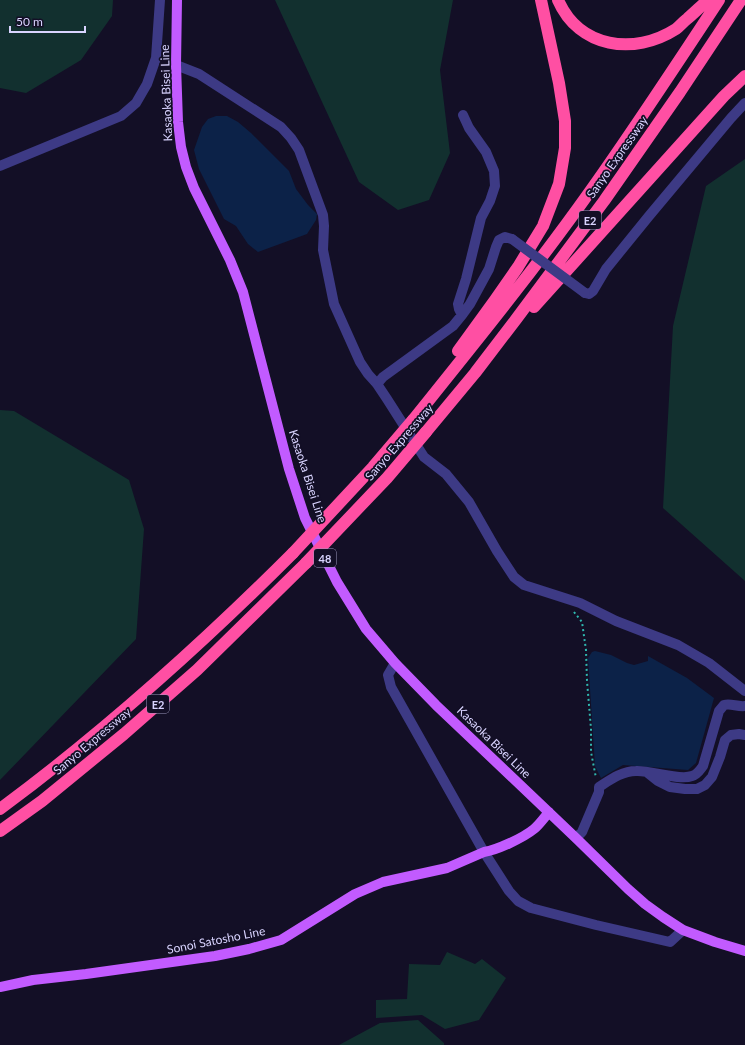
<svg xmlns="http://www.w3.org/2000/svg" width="745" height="1045" font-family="Lato,sans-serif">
  <rect width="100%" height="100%" fill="#130f26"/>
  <path fill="#12302f" d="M 0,0 L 113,0 L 112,16 L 81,60 L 26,93 L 0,88 Z
    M 275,0 L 453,0 L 440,70 L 450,153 L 429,200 L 398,210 L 359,182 Z
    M 745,159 L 745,581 L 663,508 L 673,326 L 706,186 Z
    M 0,410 L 14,411 L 129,480 L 144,529 L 136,639 L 0,780 Z
    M 447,952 L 475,964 L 482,959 L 506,978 L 479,1020 L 445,1029 L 422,1015 L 376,1018 L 376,1000 L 407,999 L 409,964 L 440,965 Z
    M 418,1020 L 444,1043 L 444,1045 L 339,1045 L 380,1023 Z"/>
  <path fill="#0c2248" d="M 216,116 L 227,116 L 238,122 L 251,133 L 289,171 L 296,189 L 308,205 L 317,214 L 316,220 L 307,234 L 258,252 L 248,244 L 236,226 L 224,219 L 199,169 L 194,150 L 202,127 L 208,119 Z
    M 595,651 L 611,655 L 627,663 L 634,665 L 648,661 L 648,656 L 687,678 L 714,698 L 696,763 L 688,770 L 623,765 L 601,778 L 595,766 L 588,658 L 592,652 Z"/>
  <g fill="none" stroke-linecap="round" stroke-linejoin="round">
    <path stroke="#2fb8b0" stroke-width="2" stroke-dasharray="2 3" stroke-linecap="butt" d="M 574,612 L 582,622 L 586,650 L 587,681 L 591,729 L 591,752 L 596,778"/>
    <path stroke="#3d3a85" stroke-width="10" d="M 176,65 L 199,74 L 281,127 L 291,138 L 299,150 L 323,215 L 324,226 L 323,250 L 334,304 L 360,362 L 368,374 L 377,384 L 387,399 L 424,457 L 446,474 L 469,502 L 497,551 L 514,577 L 524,585 L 580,603 L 616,621 L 678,645 L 709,663 L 745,691
      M 0,166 L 121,116 L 136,103 L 147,84 L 156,58 L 160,0
      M 585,293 L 589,294 L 593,291 L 606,269 L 649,216 L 731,118 L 745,103
      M 462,315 L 459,309 L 458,304 L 466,279 L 481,218 L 490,201 L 495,186 L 494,171 L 486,152 L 469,128 L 463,115
      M 377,384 L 383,377 L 453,326 L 462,315 L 470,304 L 489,269 L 496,247 L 499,240 L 505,237 L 512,239
      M 395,663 L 388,675 L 391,687 L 484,852 L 509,891 L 518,901 L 531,908 L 596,925 L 670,942 L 683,930
      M 648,773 L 658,781 L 670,787 L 685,789 L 697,789 L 705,785 L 712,777 L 720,757 L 725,740 L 731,735 L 739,734 L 745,735
      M 576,838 L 582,832 L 599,792 L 599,787 C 610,780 622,771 636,771 C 650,770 679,781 692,776 C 697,775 700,770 703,766 L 719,711 L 724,705 C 731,703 737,707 745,706"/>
    <path stroke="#c25bff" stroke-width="10" d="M 177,0 L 176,65 L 178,122 L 181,147 L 186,167 L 194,188 L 230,260 L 243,292 L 289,469 L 305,518 L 337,582 L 366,629 L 395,663 L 436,705 L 576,838 L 628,889 L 645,904 L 663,917 L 683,930 L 715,942 L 745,951
      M 0,987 L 33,980 L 86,974 L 215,956 L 249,949 L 281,940 L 355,894 L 383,882 L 447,868 L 484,852 C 497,850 523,838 534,829 C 539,825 544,818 549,812"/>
    <path stroke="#ff4fa3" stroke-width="12" d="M 558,0 C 579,48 634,56 676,29 C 680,26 683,22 687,19 C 694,13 701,6 708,0
      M 534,307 L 724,96 L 745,76
      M 458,351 L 495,300 L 518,267 L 543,226 L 559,184 L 565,148 L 565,121 L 559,83 L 541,0
      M 413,420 C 474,344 535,269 591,190 C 635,128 677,64 719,0
      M 426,432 L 475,373 L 517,318 L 604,201 L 680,92 L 741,0
      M 0,809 C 104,732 201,645 293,553
      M 0,831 L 42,801 L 124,734 L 197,670 L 306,563"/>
    <path stroke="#3d3a85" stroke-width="10" d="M 512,239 L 585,293"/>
    <path stroke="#ff4fa3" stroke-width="12" d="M 293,553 L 373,467 L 413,420
      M 306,563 L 387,478 L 426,432"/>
  </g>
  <g text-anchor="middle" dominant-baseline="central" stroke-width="3.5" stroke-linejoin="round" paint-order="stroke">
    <g fill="#130f26" stroke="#9e99be" stroke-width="1">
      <rect x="579" y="211" width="22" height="18" rx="3"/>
      <rect x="314" y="549" width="22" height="18" rx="3"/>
      <rect x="147" y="695" width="22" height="18" rx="3"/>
    </g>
    <g font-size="11" font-weight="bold" fill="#d9d4ff">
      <text x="590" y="220">E2</text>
      <text x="325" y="558">48</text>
      <text x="158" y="704">E2</text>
    </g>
    <g font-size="12" fill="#d9d4ff" stroke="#130f26">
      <text transform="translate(166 93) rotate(-92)">Kasaoka Bisei Line</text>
      <text transform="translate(617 157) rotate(-55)">Sanyo Expressway</text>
      <text transform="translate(399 442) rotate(-49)">Sanyo Expressway</text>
      <text transform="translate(308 476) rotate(72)">Kasaoka Bisei Line</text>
      <text transform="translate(92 741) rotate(-40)">Sanyo Expressway</text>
      <text transform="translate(494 742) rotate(44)">Kasaoka Bisei Line</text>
      <text transform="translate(216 940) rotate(-11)">Sonoi Satosho Line</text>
    </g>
  </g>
  <path d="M10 26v6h75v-6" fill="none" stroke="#d9d4ff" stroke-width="2"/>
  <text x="16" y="26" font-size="12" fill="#d9d4ff" stroke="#130f26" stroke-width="3" paint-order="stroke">50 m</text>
</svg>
